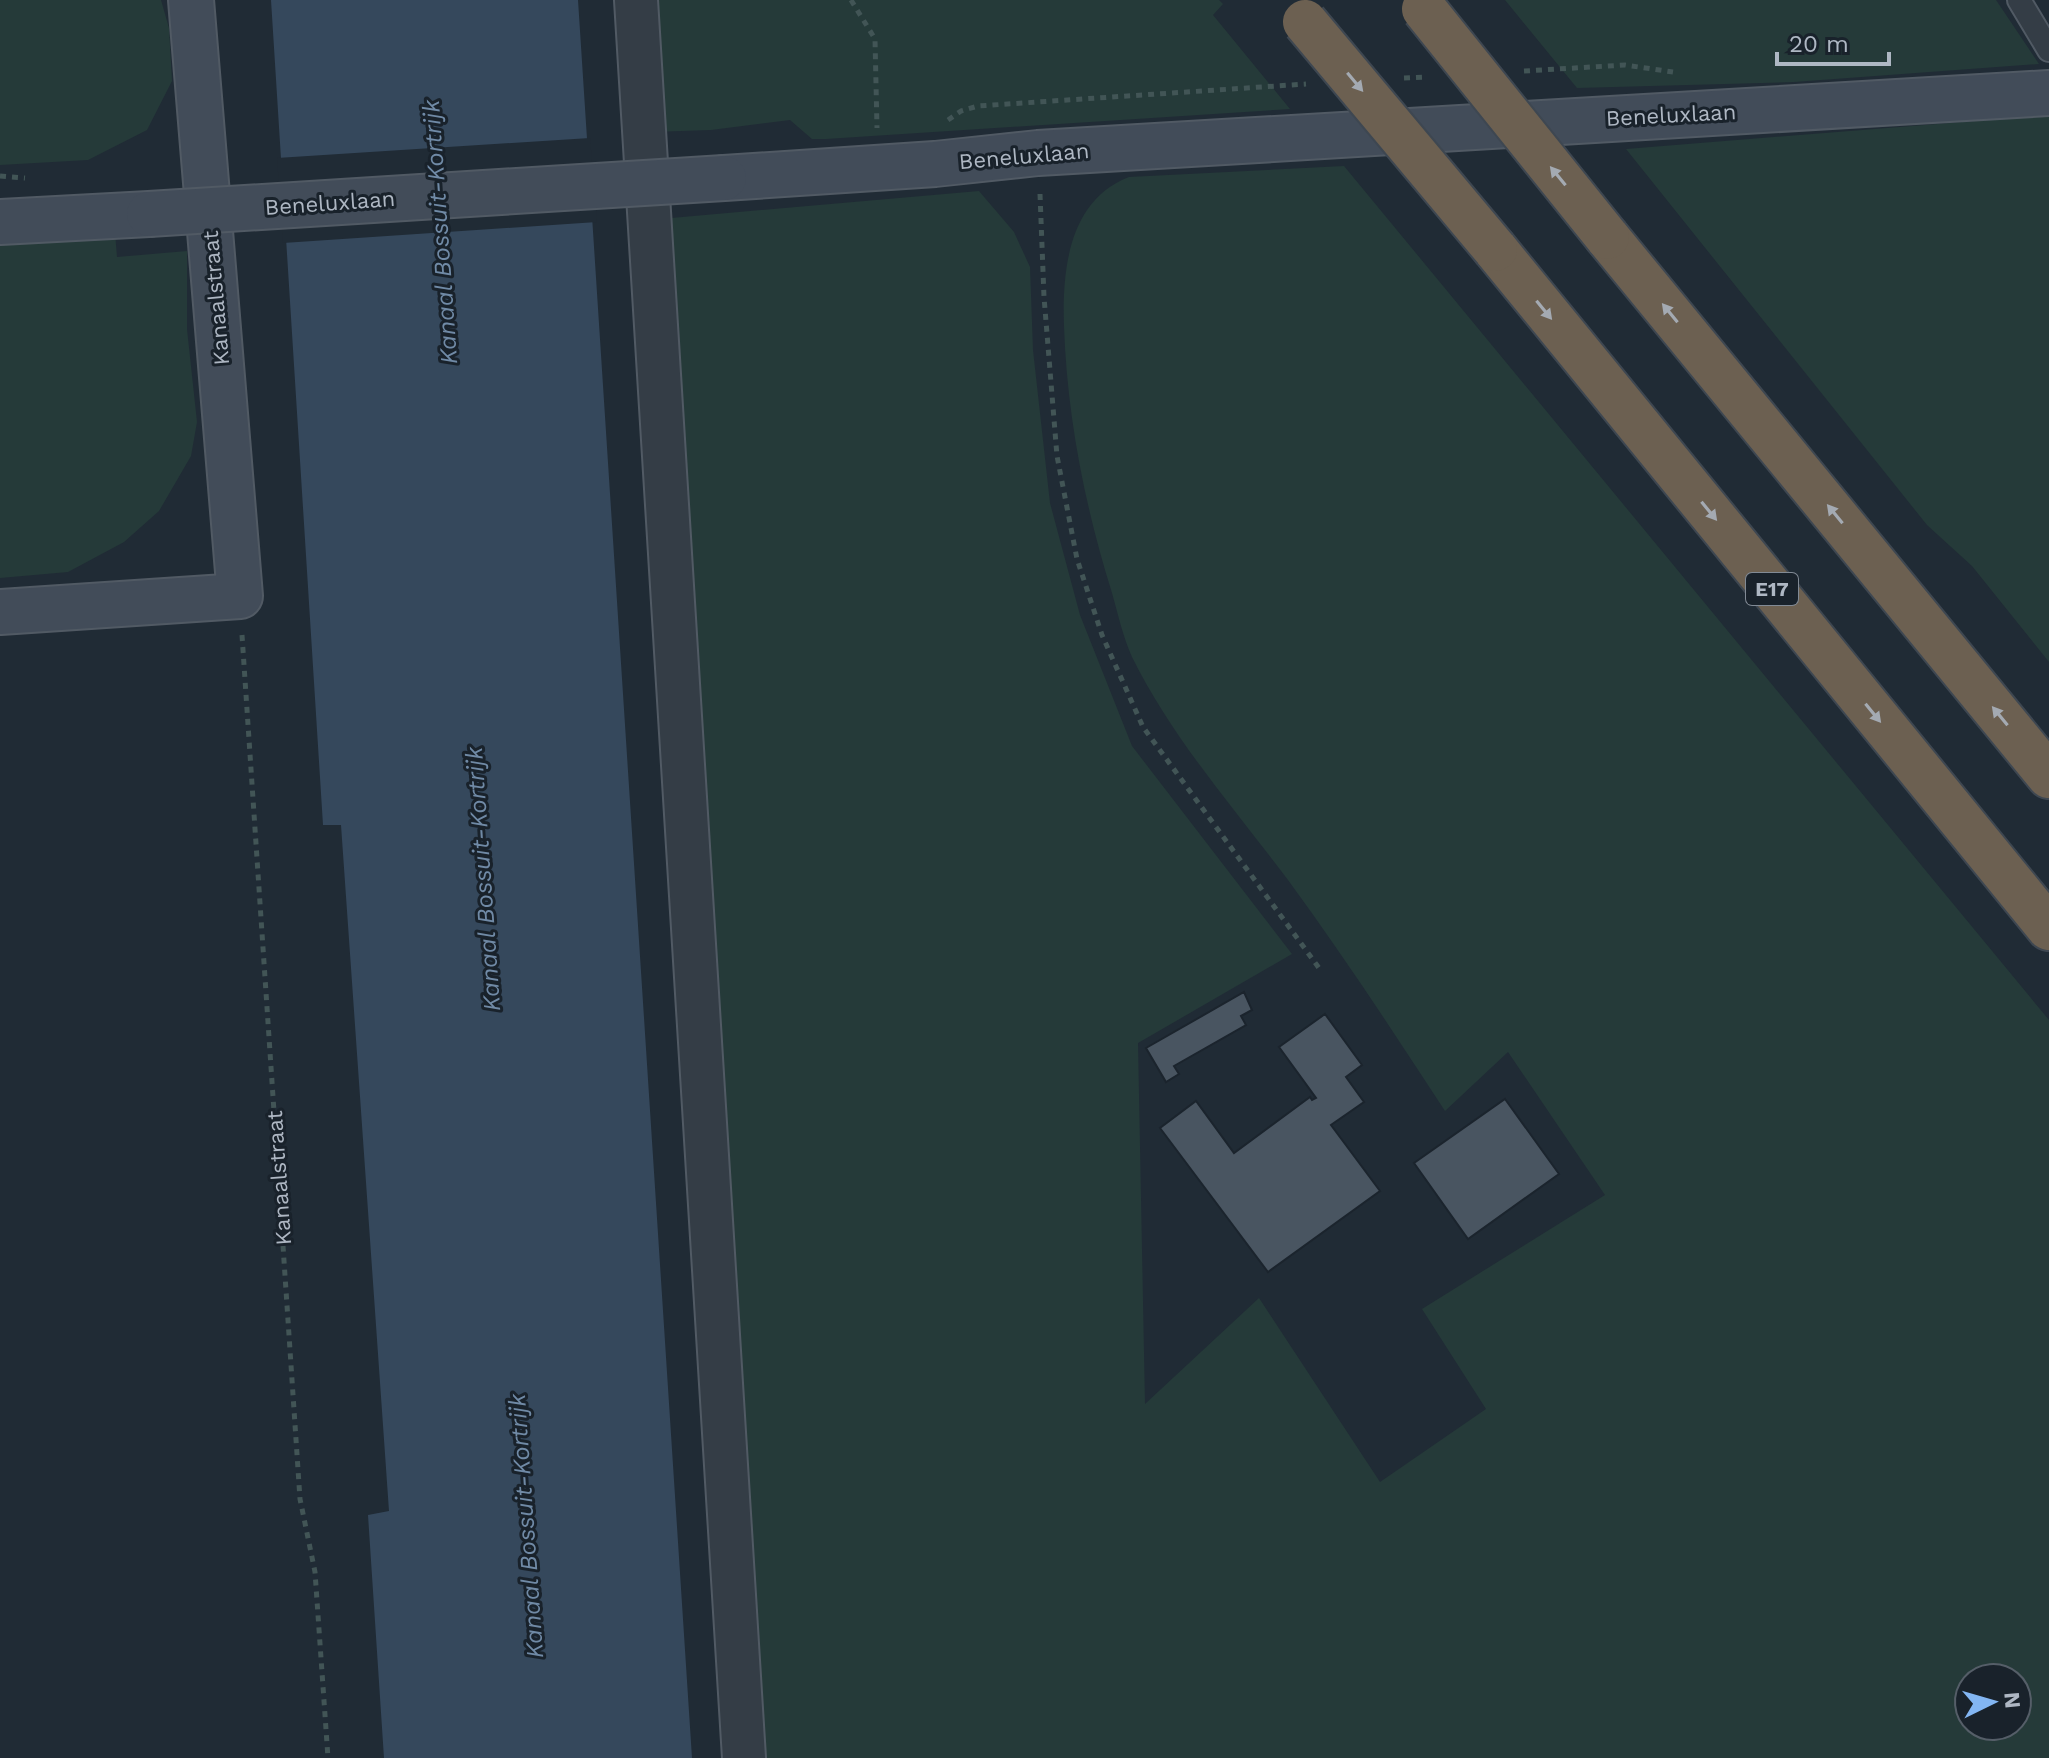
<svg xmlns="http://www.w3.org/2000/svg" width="2049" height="1758" font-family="'Work Sans',sans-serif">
  <rect width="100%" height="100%" fill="#202b35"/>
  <path fill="#253a39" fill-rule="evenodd" d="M 0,0 L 161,0 L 169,28 L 172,81 L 147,130 L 88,160 L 0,165 Z
    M 648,0 L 1219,0 L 1223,4 L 1213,15 L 1290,109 L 826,139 L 812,139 L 790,120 L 711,130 L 652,132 Z
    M 1505,0 L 1996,0 L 2039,64 L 1794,82 L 1577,88 Z
    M 2049,115 L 2049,662 L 1972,566 L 1927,525 L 1626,149 Z
    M 1344,166 L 2049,1020 L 2049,1758 L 753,1758 L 660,219 L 979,191 L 1014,232 L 1030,267 L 1033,350 L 1050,503 L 1080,615 L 1132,746 L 1292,954 L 1138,1043 L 1145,1404 L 1259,1298 L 1380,1482 L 1486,1409 L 1422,1309 L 1605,1195 L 1508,1052 L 1445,1111 C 1394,1033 1343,955 1288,880 C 1234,808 1172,738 1132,657 C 1123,637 1118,614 1112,593 C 1085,507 1067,416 1064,326 C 1062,269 1069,200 1129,177 ZM 1969,1678 L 2017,1678 L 2017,1726 L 1969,1726 Z
    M 115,232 L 117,257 L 187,251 L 187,329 L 197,422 L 191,456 L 159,511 L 124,542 L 68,572 L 0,578 L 0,242 Z"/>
  <path fill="#35485c" d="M 271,0 L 578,0 L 692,1758 L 384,1758 L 368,1515 L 389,1511 L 341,825 L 323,825 Z"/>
  <path fill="#202b35" d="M 590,138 L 597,222 L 283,243 L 277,158 Z"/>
  <path fill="#495561" stroke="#1b242d" stroke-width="2" d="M 1244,992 L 1252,1010 L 1241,1016 L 1246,1025 L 1174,1066 L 1179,1074 L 1166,1082 L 1146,1048 Z
    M 1325,1014 L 1362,1065 L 1346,1077 L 1364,1102 L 1331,1125 L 1380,1191 L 1268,1272 L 1160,1128 L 1196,1101 L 1234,1153 L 1310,1097 L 1312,1100 L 1316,1098 L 1279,1047 Z
    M 1505,1099 L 1559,1174 L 1468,1239 L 1414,1163 Z"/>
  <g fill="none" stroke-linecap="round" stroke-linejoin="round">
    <g stroke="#515a64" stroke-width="26">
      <path id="lane" d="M 2019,0 L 2049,50"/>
    </g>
    <g stroke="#515a64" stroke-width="46">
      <path id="street" d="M 636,0 L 744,1758"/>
    </g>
    <g stroke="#515a64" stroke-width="48">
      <path id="secondary" d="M 724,178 L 935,164 L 1038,153 L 2049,93
        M 0,222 L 149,214
        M 0,612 L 240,596 L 191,0"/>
    </g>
    <g stroke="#3e4751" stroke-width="48">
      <path id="highway" d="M 1607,237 L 2049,776
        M 1495,249 L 2049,928"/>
    </g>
    <path stroke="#425556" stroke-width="5" stroke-dasharray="6 6" stroke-linecap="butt" d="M 851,0 L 875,39 L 877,128
      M 1524,71 L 1625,65 L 1673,72
      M 1404,78 L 1426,77
      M 948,120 L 961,111 L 978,106 L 1306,84
      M 0,176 L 25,178
      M 1040,194 L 1044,297 L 1057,456 L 1077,559 L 1102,635 L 1143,727 L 1319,968
      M 242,635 L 300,1499 L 315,1572 L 328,1758"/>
    <use href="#lane" stroke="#343d46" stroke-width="22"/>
    <use href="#street" stroke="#343d46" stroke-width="42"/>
    <use href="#secondary" stroke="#424c59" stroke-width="44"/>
    <use href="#highway" stroke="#6c6051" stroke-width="44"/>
    <g stroke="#515a64" stroke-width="48" stroke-linecap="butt">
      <path id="secondary-bridge" d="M 149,214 L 724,178"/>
    </g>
    <g stroke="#3e4751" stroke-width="48" stroke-linecap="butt">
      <path id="highway-bridge" d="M 1424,9 L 1607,237
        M 1305,22 L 1495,249"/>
    </g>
    <use href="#secondary-bridge" stroke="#424c59" stroke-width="44"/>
    <use href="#highway-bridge" stroke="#6c6051" stroke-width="44"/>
  </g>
  <defs><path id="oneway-solid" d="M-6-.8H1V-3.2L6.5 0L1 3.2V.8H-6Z" transform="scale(2)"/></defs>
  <g fill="#a4aab2">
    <use href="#oneway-solid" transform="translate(1355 82) rotate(50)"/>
    <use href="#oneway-solid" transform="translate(1558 176) rotate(-129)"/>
    <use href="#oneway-solid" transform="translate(1544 310) rotate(51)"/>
    <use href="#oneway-solid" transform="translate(1670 313) rotate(-129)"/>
    <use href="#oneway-solid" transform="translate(1709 511) rotate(51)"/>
    <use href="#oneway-solid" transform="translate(1835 514) rotate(-129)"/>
    <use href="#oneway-solid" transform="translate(1873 713) rotate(51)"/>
    <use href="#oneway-solid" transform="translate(2000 716) rotate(-129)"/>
  </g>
  <g text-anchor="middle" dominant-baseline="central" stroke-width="6" stroke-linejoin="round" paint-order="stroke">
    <rect fill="#19222b" stroke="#818a95" stroke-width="2" x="1746" y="573" width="52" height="32" rx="6"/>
    <g font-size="20" font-weight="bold" fill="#aeb7c3">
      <text x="1772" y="589">E17</text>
    </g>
    <g font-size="22" fill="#aeb7c3" stroke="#19222b">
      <text transform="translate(1671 115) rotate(-3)">Beneluxlaan</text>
      <text transform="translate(1024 156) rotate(-5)">Beneluxlaan</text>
      <text transform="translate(330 203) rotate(-4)">Beneluxlaan</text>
      <text transform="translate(216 298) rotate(-95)">Kanaalstraat</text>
      <text transform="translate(279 1178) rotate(-94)">Kanaalstraat</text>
    </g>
    <g font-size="24" font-style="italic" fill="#708aa6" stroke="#19222b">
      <text transform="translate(440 232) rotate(-94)">Kanaal Bossuit-Kortrijk</text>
      <text transform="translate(483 879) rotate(-94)">Kanaal Bossuit-Kortrijk</text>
      <text transform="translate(526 1526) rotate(-94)">Kanaal Bossuit-Kortrijk</text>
    </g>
  </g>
  <g transform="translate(1993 1702) rotate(85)"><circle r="38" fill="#19222b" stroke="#555e68" stroke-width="2"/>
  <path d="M0-6L14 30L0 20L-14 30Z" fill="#83b6f3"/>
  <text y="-12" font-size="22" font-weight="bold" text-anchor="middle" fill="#aeb7c3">N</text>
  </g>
  <path d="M1777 52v12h112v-12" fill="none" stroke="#aeb7c3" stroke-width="4"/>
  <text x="1789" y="52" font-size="24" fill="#aeb7c3" stroke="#19222b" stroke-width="6" paint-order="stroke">20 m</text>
</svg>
